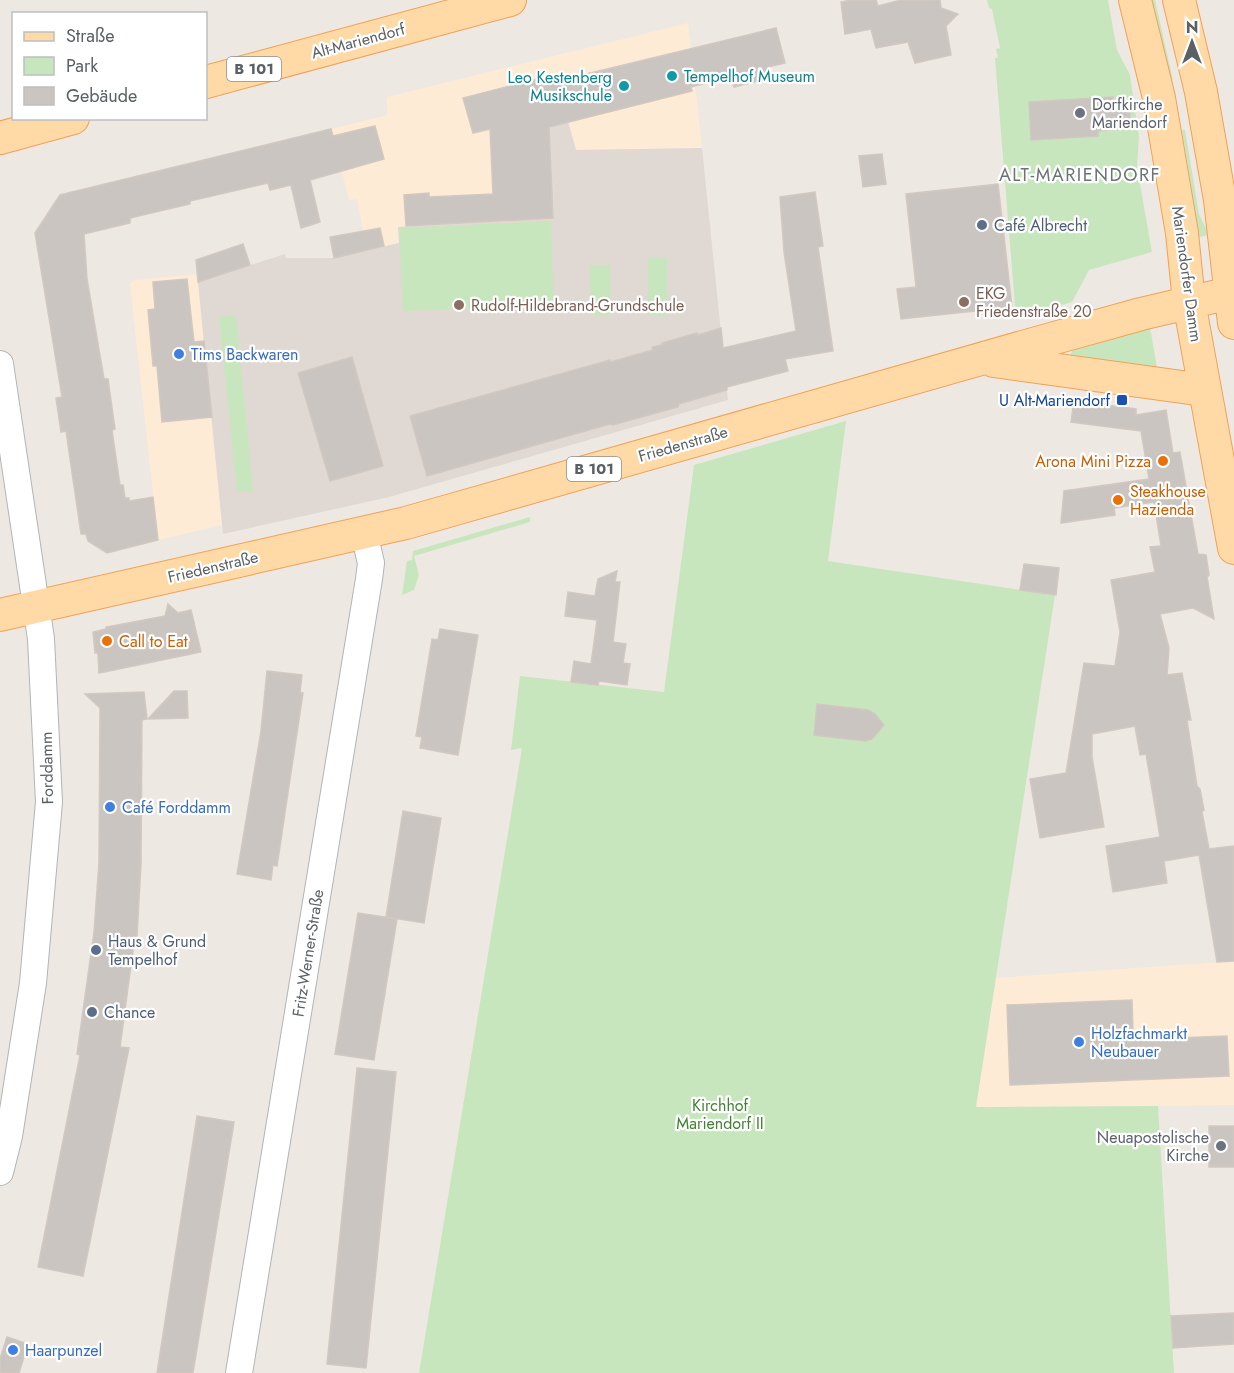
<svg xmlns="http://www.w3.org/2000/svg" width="1234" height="1373" font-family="Jost,sans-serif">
  <rect width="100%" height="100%" fill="#eee8e2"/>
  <path fill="#feebd6" d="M 688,23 L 702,148 L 576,150 L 568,123 L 550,153 L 553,218 L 398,227 L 399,243 L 367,250 L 357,199 L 349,200 L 331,129 L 387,115 L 387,97 Z
    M 197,274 L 222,525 L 158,540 L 130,283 L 136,280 Z
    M 1234,961 L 1234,1105 L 976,1108 L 996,978 Z"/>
  <path fill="#e0d9d3" d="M 545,77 L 557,81 L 576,150 L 702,148 L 728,400 L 389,497 L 223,534 L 198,282 L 285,254 L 286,258 L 334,258 L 399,243 L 398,227 L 553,218 Z"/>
  <path fill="#c8e6be" d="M 987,0 L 1108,0 L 1117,50 L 1130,75 L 1139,137 L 1137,167 L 1152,252 L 1089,270 L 1072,302 L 1016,318 L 995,58 L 998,58 L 996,49 L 1000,48 L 992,9 L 989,8 Z
    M 1149,0 L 1155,0 L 1173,80 L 1171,79 Z
    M 1182,130 L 1185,130 L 1199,214 L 1209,235 L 1199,237 Z
    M 551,221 L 554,304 L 403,311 L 399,228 Z
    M 648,258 L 667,258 L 667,316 L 648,316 Z
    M 610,265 L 611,315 L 591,315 L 590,266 Z
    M 236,315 L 253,491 L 237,492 L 219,317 Z
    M 1150,328 L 1157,367 L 1076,358 L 1071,355 L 1072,350 Z
    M 846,421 L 828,561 L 1055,595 L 976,1107 L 1158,1106 L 1174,1373 L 419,1373 L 522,748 L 511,750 L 520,676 L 664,692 L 694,465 Z
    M 530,517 L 530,522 L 414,556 L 419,575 L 414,590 L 402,595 L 407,561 L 412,560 L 413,551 Z"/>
  <path fill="#cac5c1" stroke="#d2c8c0" stroke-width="1.5" d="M 851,0 L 876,0 L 878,6 L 901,0 L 940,0 L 941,8 L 958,14 L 946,26 L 951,55 L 915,63 L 908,42 L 876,48 L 871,29 L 845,34 L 841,2 Z
    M 776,28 L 785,63 L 768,67 L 770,78 L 734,87 L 731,77 L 691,87 L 692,91 L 549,127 L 553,218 L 406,226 L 404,195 L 429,193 L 429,197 L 493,194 L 490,129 L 473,133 L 463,98 L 545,77 L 545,84 Z
    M 1113,97 L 1113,102 L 1117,102 L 1130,112 L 1130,120 L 1122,129 L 1098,131 L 1098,136 L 1031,140 L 1029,102 Z
    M 375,126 L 384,159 L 310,180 L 320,222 L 301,228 L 291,185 L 270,190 L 268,183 L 190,201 L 190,204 L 130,218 L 130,223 L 84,234 L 87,279 L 104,379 L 108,379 L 115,429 L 112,430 L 120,485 L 123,485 L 125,498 L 129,498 L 129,501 L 153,497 L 158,540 L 107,553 L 88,541 L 86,534 L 81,534 L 66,431 L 61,432 L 56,398 L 62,397 L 35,233 L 60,195 L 331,129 L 333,136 Z
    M 882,154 L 886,184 L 863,187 L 859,156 Z
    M 998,184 L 1012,307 L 901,319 L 897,289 L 916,287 L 906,194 Z
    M 815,192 L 823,246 L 818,247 L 833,351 L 785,359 L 788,371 L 727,387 L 727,390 L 679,404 L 678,407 L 613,425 L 610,424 L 427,476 L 410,416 L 610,360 L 610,362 L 653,350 L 652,347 L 662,345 L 662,343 L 697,333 L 698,335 L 721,328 L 723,348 L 796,331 L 784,252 L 780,197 Z
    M 380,228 L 384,246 L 334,258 L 330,237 Z
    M 243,244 L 250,265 L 198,282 L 196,260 Z
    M 187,279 L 194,342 L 204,341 L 212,417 L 162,422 L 157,366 L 153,366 L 148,310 L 155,309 L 153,282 Z
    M 352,357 L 383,466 L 330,481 L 298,373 Z
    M 1074,401 L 1136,409 L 1136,415 L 1166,410 L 1173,453 L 1180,452 L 1198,554 L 1206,555 L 1209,575 L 1207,577 L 1214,619 L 1193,608 L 1160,614 L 1169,648 L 1167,675 L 1182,673 L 1191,720 L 1187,720 L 1197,786 L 1200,789 L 1204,810 L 1202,812 L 1209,849 L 1234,846 L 1234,961 L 1217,962 L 1199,855 L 1164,861 L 1167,883 L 1113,892 L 1106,846 L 1160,837 L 1146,754 L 1140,755 L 1135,726 L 1092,734 L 1092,757 L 1104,827 L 1040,838 L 1030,779 L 1066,773 L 1084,663 L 1115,666 L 1120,632 L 1111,580 L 1155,572 L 1150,547 L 1161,546 L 1154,502 L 1114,508 L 1115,515 L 1061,523 L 1064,491 L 1149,479 L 1141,431 L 1071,422 Z
    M 1024,564 L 1059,568 L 1056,595 L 1020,590 Z
    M 617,571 L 615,582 L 620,582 L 613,642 L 626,644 L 623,663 L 630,664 L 627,685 L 599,681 L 598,685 L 571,682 L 574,661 L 591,664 L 597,620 L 565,616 L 568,592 L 595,596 L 598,579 Z
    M 168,604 L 178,613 L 191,610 L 201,652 L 99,673 L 98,653 L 95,653 L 93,632 L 106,629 L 106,627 L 165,616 Z
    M 440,629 L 478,635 L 458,755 L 420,748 L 422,737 L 416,736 L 432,639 L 438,640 Z
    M 267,671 L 302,675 L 300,692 L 303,693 L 277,866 L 273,865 L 271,880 L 237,874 L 261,731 Z
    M 174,691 L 187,691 L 188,718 L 148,719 Z
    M 144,692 L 147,719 L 142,720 L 141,864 L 137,936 L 135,936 L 120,1047 L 129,1048 L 83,1276 L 38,1267 L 80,1055 L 77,1054 L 94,932 L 99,862 L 100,708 L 85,694 Z
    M 817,704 L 868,710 L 875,714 L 884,725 L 872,739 L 865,741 L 814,735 Z
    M 403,811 L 441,818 L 424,923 L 386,917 Z
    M 358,913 L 397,919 L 374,1060 L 335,1054 Z
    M 1132,1000 L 1133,1033 L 1149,1032 L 1149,1039 L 1227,1036 L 1229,1076 L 1010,1085 L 1007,1005 Z
    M 357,1068 L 396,1072 L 366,1368 L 327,1364 Z
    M 197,1116 L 234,1122 L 193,1373 L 157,1373 Z
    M 1209,1126 L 1234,1126 L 1234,1167 L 1209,1167 Z
    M 1234,1313 L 1234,1344 L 1173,1348 L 1171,1316 Z
    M 7,1337 L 28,1344 L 19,1373 L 0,1373 L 0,1359 Z"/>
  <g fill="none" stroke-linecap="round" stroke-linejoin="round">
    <g stroke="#b0b5b8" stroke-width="28">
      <path id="minor" d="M 0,364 L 41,639 L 49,802 L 33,983 L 9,1136 L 0,1172
        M 239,1373 L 369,579 L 371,563 L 364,533"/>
    </g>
    <g stroke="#f3a056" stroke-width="34">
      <path id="major" d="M 1135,0 L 1159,98 L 1182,233 L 1189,302 L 1234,548
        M 1179,0 L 1201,92 L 1220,200 L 1234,323
        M 206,82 L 510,0
        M 0,138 L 73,118
        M 994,361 L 1204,390
        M 0,615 L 406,523 L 1026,346 L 1141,314 L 1234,292"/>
    </g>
    <use href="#minor" stroke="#fff" stroke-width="26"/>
    <use href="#major" stroke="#ffdaa6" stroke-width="32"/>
  </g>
  <g fill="#0f9aa8" stroke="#fff" stroke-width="2">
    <circle cx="672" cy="76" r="6"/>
    <circle cx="624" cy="86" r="6"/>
  </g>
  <g fill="#6b7280" stroke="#fff" stroke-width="2">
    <circle cx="1080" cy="113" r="6"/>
    <circle cx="1221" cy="1146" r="6"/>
  </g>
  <g fill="#5c6f8a" stroke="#fff" stroke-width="2">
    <circle cx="982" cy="225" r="6"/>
    <circle cx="96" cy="950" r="6"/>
    <circle cx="92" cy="1012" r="6"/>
  </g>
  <g fill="#8d6e63" stroke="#fff" stroke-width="2">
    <circle cx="964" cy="302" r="6"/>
    <circle cx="459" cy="305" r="6"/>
  </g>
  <g fill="#3f7fe0" stroke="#fff" stroke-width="2">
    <circle cx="179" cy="354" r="6"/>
    <circle cx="110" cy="807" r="6"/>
    <circle cx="1079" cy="1042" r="6"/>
    <circle cx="13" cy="1350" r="6"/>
  </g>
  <rect fill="#1a4fb4" stroke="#fff" stroke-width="2" x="1116" y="394" width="12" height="12" rx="3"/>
  <g fill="#e8710a" stroke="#fff" stroke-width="2">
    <circle cx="1163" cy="461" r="6"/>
    <circle cx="1118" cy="500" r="6"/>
    <circle cx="107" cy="641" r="6"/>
  </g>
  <g text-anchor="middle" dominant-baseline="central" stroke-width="4.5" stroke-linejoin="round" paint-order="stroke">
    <g fill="#fff" stroke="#8c9092" stroke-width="1.5">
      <rect x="227" y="57" width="54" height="24" rx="4.5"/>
      <rect x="567" y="457" width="54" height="24" rx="4.5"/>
    </g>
    <g font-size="15" font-weight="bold" fill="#5a6063">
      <text x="254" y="69">B 101</text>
      <text x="594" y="469">B 101</text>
    </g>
    <g font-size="16" fill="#5a6063" stroke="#fff">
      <text transform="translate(358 41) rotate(-15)">Alt-Mariendorf</text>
      <text transform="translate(1187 274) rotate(82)">Mariendorfer Damm</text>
      <text transform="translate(683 444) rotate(-16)">Friedenstraße</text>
      <text transform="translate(213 567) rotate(-13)">Friedenstraße</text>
      <text transform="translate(47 768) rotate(-91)">Forddamm</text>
      <text transform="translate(308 953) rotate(-81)">Fritz-Werner-Straße</text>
    </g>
    <g font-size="16" fill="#0d838f" stroke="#fff" text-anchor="start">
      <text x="684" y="76">Tempelhof Museum</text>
      <text x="612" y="77" text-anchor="end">Leo Kestenberg<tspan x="612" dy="18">Musikschule</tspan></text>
    </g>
    <g font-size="16" fill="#5b616d" stroke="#fff" text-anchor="start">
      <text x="1092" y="104">Dorfkirche<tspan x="1092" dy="18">Mariendorf</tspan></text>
      <text x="1209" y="1137" text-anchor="end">Neuapostolische<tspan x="1209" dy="18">Kirche</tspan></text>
    </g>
    <g font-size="16" fill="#4e5e75" stroke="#fff" text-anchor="start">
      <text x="994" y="225">Café Albrecht</text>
      <text x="108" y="941">Haus &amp; Grund<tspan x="108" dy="18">Tempelhof</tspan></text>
      <text x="104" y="1012">Chance</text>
    </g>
    <g font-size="16" fill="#785e54" stroke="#fff" text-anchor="start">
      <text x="976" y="293">EKG<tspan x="976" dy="18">Friedenstraße 20</tspan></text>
      <text x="471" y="305">Rudolf-Hildebrand-Grundschule</text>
    </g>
    <g font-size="16" fill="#366cbe" stroke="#fff" text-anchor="start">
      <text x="191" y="354">Tims Backwaren</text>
      <text x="122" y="807">Café Forddamm</text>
      <text x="1091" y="1033">Holzfachmarkt<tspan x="1091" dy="18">Neubauer</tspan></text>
      <text x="25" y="1350">Haarpunzel</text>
    </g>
    <g font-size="16" fill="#164399" stroke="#fff" text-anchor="end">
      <text x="1110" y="400">U Alt-Mariendorf</text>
    </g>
    <g font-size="16" fill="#c56008" stroke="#fff" text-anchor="start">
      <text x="1151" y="461" text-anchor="end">Arona Mini Pizza</text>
      <text x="1130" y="491">Steakhouse<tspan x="1130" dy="18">Hazienda</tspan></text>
      <text x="119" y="641">Call to Eat</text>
    </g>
    <g font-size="16" fill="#428232" stroke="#fff">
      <text x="720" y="1105">Kirchhof<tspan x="720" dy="18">Mariendorf II</tspan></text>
    </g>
    <g font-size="18" letter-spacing="1.5" fill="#6b7375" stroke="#fff">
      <text x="1080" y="175">ALT-MARIENDORF</text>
    </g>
  </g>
  <rect x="12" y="12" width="195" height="108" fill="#ffffff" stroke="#bdbfc1" stroke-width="1.5"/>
  <rect x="24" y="32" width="30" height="9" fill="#ffdaa6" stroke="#bdbfc1" stroke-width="1.5"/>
  <text x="66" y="42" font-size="18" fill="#5a6063">Straße</text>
  <rect x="24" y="57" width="30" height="18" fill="#c8e6be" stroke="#bdbfc1" stroke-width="1.5"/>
  <text x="66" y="72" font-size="18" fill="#5a6063">Park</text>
  <rect x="24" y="87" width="30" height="18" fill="#cac5c1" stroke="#bdbfc1" stroke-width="1.5"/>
  <text x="66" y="102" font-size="18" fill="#5a6063">Gebäude</text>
  <g transform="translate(1192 42)" stroke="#ffffff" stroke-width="4.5" paint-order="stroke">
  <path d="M0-4.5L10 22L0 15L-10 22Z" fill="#5a6063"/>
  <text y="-9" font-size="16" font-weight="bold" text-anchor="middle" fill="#5a6063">N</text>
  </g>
</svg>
